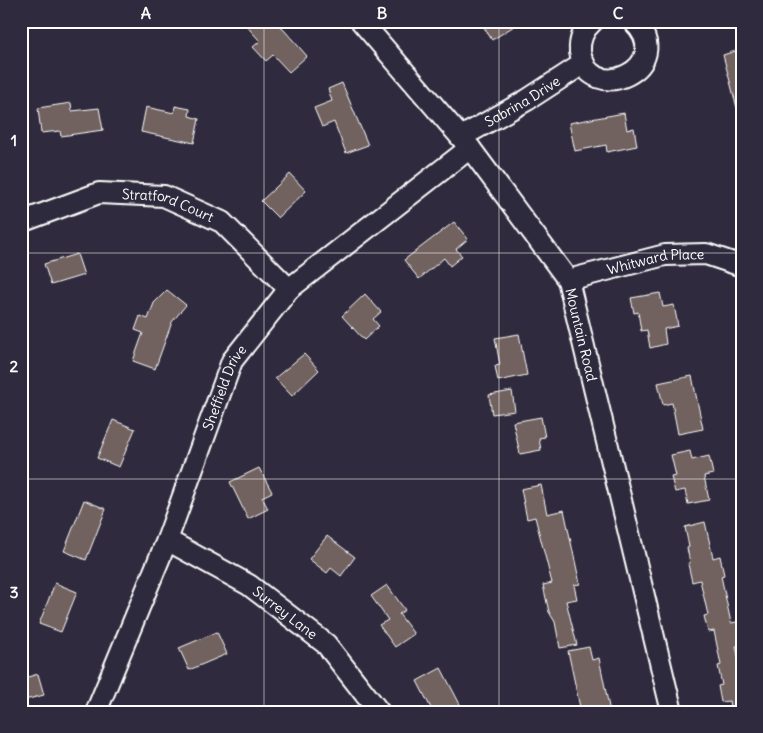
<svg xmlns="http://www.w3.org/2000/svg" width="763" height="733" font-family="Delius,sans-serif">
  <rect width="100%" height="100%" fill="#2f2a3d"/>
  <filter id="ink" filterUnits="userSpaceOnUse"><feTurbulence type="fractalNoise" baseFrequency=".02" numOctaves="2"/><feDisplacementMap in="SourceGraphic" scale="10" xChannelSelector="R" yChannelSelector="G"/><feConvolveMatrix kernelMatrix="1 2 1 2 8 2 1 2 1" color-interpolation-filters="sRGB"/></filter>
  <g filter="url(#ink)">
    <path fill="#71625f" stroke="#fff" d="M 242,21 L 276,21 L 307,56 L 289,72 L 273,55 L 266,61 L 253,47 L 260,41 Z
      M 480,21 L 522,21 L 492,40 Z
      M 742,49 L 742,107 L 737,108 L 723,55 Z
      M 342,83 L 368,145 L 346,153 L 334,122 L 322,127 L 314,108 L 332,101 L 328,89 Z
      M 71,103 L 72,111 L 99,108 L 103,130 L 61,136 L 60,131 L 41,133 L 38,108 Z
      M 175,106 L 190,109 L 189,116 L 199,119 L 194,143 L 141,132 L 146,107 L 174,113 Z
      M 624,113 L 627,130 L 634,128 L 637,146 L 607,152 L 606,145 L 575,151 L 569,123 Z
      M 290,174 L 306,191 L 278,218 L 261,201 Z
      M 454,222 L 468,239 L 456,249 L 462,256 L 450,266 L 444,258 L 419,279 L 404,260 Z
      M 77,254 L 84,275 L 51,285 L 44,264 Z
      M 167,290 L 186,305 L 172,322 L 155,369 L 133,361 L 143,333 L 135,330 L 140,316 L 148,319 L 154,303 Z
      M 660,293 L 663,307 L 674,305 L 678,326 L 664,329 L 666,344 L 650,348 L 647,330 L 641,331 L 638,312 L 634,313 L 631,298 Z
      M 365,294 L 381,312 L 373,319 L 379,326 L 364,340 L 342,316 Z
      M 519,334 L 527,375 L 498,381 L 495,366 L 500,365 L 495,338 Z
      M 304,354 L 319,370 L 292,396 L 275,378 Z
      M 692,376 L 703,429 L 678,434 L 672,403 L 663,405 L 658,383 Z
      M 512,391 L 515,411 L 492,414 L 489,395 Z
      M 541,417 L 545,437 L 539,438 L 541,450 L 520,454 L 513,422 Z
      M 113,420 L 135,429 L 119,467 L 97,458 Z
      M 690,451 L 692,460 L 709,456 L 713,474 L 704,476 L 709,500 L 688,504 L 685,490 L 675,492 L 671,477 L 676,476 L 671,455 Z
      M 259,468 L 272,492 L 262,497 L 268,509 L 248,519 L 230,482 Z
      M 541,485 L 547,514 L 564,510 L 580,584 L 574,585 L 577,599 L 566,601 L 577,645 L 560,648 L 555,622 L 549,612 L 543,585 L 552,583 L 543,548 L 535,517 L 527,519 L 521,489 Z
      M 84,500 L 106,509 L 86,560 L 64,551 Z
      M 705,522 L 713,558 L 720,556 L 724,575 L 721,576 L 731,623 L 742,621 L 742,645 L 736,646 L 742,676 L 742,712 L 731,712 L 729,701 L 721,702 L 718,686 L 722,685 L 718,666 L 721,665 L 714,631 L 708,632 L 704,616 L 708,615 L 700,580 L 692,582 L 688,564 L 690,563 L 687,548 L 689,547 L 685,527 Z
      M 327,536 L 355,557 L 341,576 L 331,568 L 327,573 L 309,559 Z
      M 55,583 L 77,592 L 61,632 L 39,624 Z
      M 387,585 L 405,610 L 399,614 L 414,634 L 395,647 L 379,625 L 388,620 L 371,596 Z
      M 217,632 L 227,654 L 189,670 L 179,648 Z
      M 589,647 L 592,660 L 599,658 L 610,712 L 581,712 L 568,651 Z
      M 441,668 L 464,712 L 433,712 L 417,681 Z
      M 38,674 L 44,695 L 21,701 L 21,679 Z"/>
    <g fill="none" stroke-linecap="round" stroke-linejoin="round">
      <g stroke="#fff" stroke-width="24">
        <g id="minor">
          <path id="s1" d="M 361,21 L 470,148 L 568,280 L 672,712"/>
          <path d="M 593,21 C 584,29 579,40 580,52 C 589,109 680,66 633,21"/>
          <path id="s2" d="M 461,137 L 527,100 L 584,63"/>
          <path id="s3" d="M 21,222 L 99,193 L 164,196 L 222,222 L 289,289"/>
          <path id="s4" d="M 568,280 L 665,255 L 706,254 L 742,266"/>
          <path id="s5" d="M 167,540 L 249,585 L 326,644 L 379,712"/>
          <path id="s6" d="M 96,712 L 167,540 L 232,361 L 289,289 L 470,148"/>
        </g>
      </g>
      <use href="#minor" stroke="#2f2a3d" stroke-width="20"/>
    </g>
  </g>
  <path fill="none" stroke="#fff" stroke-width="1" stroke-opacity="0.55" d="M 264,21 L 264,712M 499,21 L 499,712M 21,253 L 742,253M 21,479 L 742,479"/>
  <g text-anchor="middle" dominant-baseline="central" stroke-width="4" stroke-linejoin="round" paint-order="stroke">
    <g font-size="14" fill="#fff" stroke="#2f2a3d">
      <text stroke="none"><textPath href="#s2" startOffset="71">Sabrina Drive</textPath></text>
      <text stroke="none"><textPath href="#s3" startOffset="154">Stratford Court</textPath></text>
      <text stroke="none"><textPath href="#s4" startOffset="90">Whitward Place</textPath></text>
      <text stroke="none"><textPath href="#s1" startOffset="388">Mountain Road</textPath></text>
      <text stroke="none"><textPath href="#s6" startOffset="349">Sheffield Drive</textPath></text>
      <text stroke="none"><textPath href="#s5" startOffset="139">Surrey Lane</textPath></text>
    </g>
  </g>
  <rect width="763" height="733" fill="none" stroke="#2f2a3d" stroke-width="55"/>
  <rect x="28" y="28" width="708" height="678" fill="none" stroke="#fff" stroke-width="2"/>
  <g font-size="16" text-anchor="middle" font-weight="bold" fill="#fff">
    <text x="146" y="19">A</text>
    <text x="382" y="19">B</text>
    <text x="618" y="19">C</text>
    <text x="14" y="146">1</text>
    <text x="14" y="372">2</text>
    <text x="14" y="598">3</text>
  </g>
</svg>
